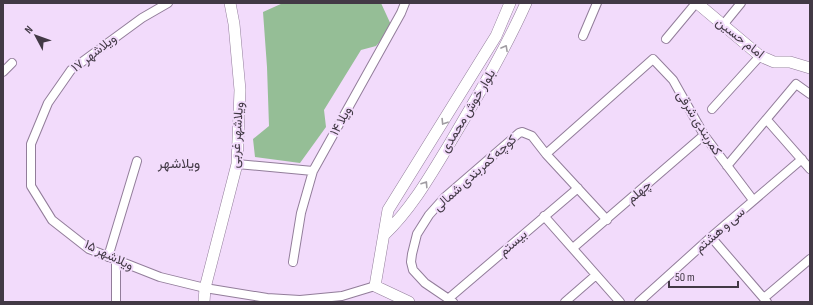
<svg xmlns="http://www.w3.org/2000/svg" width="813" height="305" font-family="'Sofia Sans Condensed',Vazirmatn,sans-serif">
  <rect width="100%" height="100%" fill="#f2dbfb"/>
  <path fill="#95be96" d="M 283,3 L 381,3 L 392,27 L 376,46 L 361,50 L 324,110 L 326,127 L 300,163 L 255,157 L 253,139 L 269,126 L 267,67 L 263,12 Z"/>
  <g fill="none" stroke-linecap="round" stroke-linejoin="round">
    <g stroke="#927d9a" stroke-width="10">
      <path id="street" d="M 168,3 L 142,18 L 71,70 L 48,103 L 31,144 L 31,186 L 52,220 L 89,249 L 160,277 L 205,288 L 267,298 L 300,300 L 342,296 L 375,286
        M 723,25 L 741,3
        M 583,36 L 597,3
        M 666,39 L 696,3
        M 3,72 L 12,63
        M 712,109 L 760,56
        M 767,120 L 810,169
        M 546,154 L 653,59 L 673,80 L 704,135 L 753,200
        M 237,164 L 313,171 L 401,13 L 405,3
        M 727,166 L 796,84 L 810,94
        M 544,216 L 620,302
        M 711,237 L 767,302
        M 573,248 L 704,135
        M 108,257 L 137,161
        M 116,261 L 116,302
        M 293,262 L 301,213 L 313,171
        M 764,298 L 810,259
        M 448,299 L 578,188
        M 453,302 L 425,283 L 413,270 L 411,262 L 412,254 L 417,234 L 429,215 L 445,197 L 519,133 L 522,132 L 532,136 L 546,154 L 607,220
        M 565,302 L 596,275
        M 639,302 L 711,237 L 802,159"/>
    </g>
    <g stroke="#927d9a" stroke-width="12">
      <path id="secondary" d="M 697,3 L 760,56 L 774,62 L 790,62 L 810,68
        M 384,235 C 412,208 430,176 450,143 C 477,97 504,52 526,3
        M 375,286 L 388,210 L 496,36 L 510,3
        M 375,286 L 409,302
        M 204,302 L 205,288 L 237,164 L 240,90 L 234,24 L 230,3"/>
    </g>
    <use href="#street" stroke="#fff" stroke-width="8"/>
    <use href="#secondary" stroke="#fff" stroke-width="11"/>
  </g>
  <defs><path id="oneway-chevron" d="M-2-3.5L2.5 0L-2 3.5" fill="none" stroke-width="1.6" stroke-linecap="round" stroke-linejoin="round"/></defs>
  <g stroke="#a09ca2">
    <use href="#oneway-chevron" transform="translate(505 48) rotate(-61)"/>
    <use href="#oneway-chevron" transform="translate(444 122) rotate(122)"/>
    <use href="#oneway-chevron" transform="translate(425 184) rotate(-57)"/>
  </g>
  <g text-anchor="middle" dominant-baseline="central" stroke-width="4" stroke-linejoin="round" paint-order="stroke">
    <g font-size="13" fill="#423945" stroke="#f2dbfb">
      <text transform="translate(740 38) rotate(38)">امام حسین</text>
      <text transform="translate(94 53) rotate(-38)">ویلاشهر ۱۷</text>
      <text transform="translate(468 111) rotate(-59)">بلوار خوش محمدی</text>
      <text transform="translate(341 121) rotate(-61)">۱۴ ویلا</text>
      <text transform="translate(699 123) rotate(58)">کمربندی شرقی</text>
      <text transform="translate(237 135) rotate(-86)">ویلاشهر غربی</text>
      <text transform="translate(475 173) rotate(-42)">کوچه کمربندی شمالی</text>
      <text transform="translate(639 192) rotate(-41)">چهلم</text>
      <text transform="translate(720 230) rotate(-41)">سی و هشتم</text>
      <text transform="translate(513 243) rotate(-41)">بیستم</text>
      <text transform="translate(109 255) rotate(26)">ویلاشهر ۱۵</text>
    </g>
    <g font-size="14" fill="#423945" stroke="#f2dbfb">
      <text x="179" y="163">ویلاشهر</text>
    </g>
  </g>
  <rect width="813" height="305" fill="none" stroke="#423945" stroke-width="8"/>
  <g transform="translate(36 36) rotate(311)" stroke="#f2dbfb" stroke-width="3" paint-order="stroke">
  <path d="M0-3L7 15L0 10L-7 15Z" fill="#423945"/>
  <text y="-6" font-size="11" font-weight="bold" text-anchor="middle" fill="#423945">N</text>
  </g>
  <path d="M669 281v6h69v-6" fill="none" stroke="#423945" stroke-width="2"/>
  <text x="675" y="281" font-size="12" fill="#423945" stroke="#f2dbfb" stroke-width="3" paint-order="stroke">50 m</text>
</svg>
